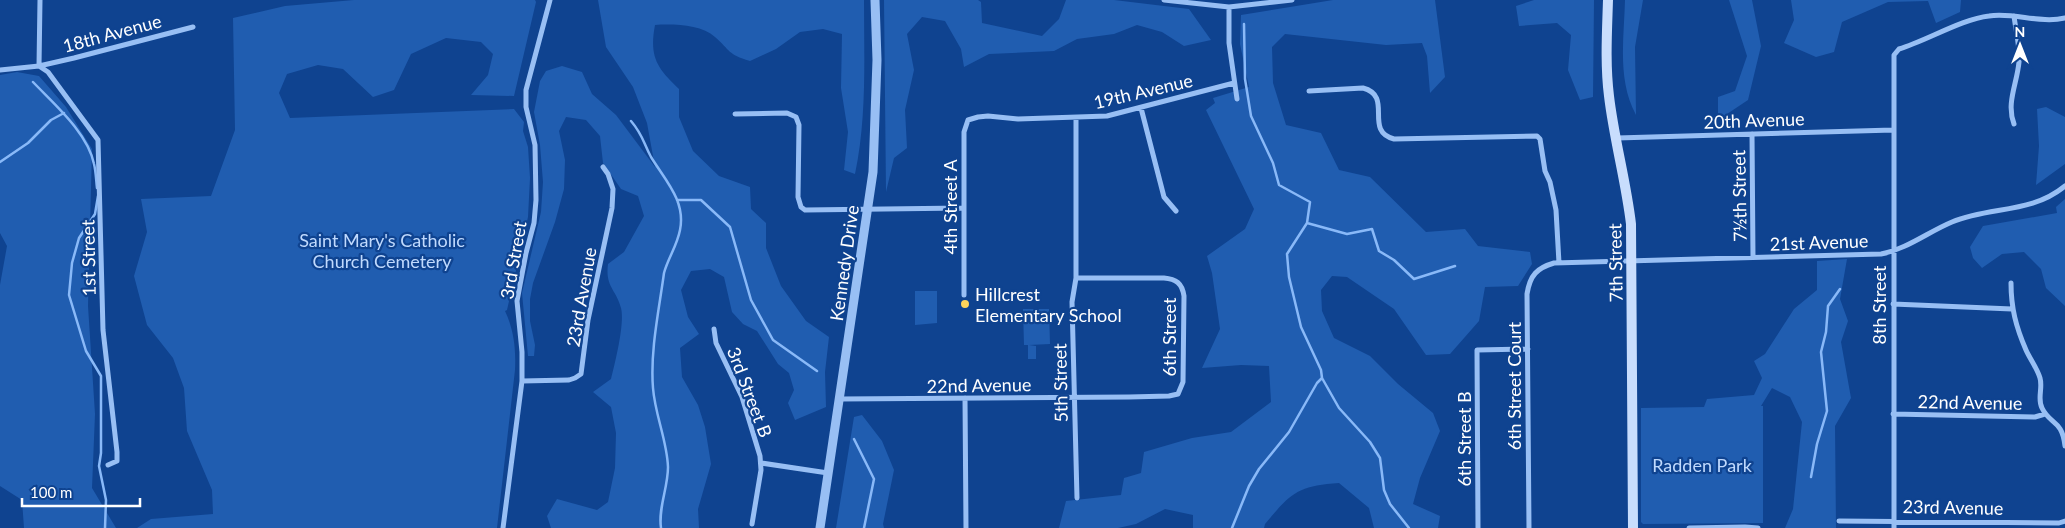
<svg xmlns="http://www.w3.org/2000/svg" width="2065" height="528" font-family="Lato,sans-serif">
  <rect width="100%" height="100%" fill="#0f4390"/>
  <path fill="#205db0" d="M 354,0 L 535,0 L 536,2 L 514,96 L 471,95 L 488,75 L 493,54 L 481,42 L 446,38 L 411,54 L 394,90 L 373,97 L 343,69 L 318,65 L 287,74 L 279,93 L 290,118 L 514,109 L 524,122 L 523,131 L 528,147 L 530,178 L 528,217 L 507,310 L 505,311 C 514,330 516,349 515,370 L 497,528 L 137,528 L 151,519 L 213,514 L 212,490 L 187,431 L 184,388 L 173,358 L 147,325 L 134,276 L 147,232 L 141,199 L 211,196 L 235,130 L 233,18 L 285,6 Z
    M 598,0 L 864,0 C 864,58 867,117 855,174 L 844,170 L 848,132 L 841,88 L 842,34 L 823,29 L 800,32 L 776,49 L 750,61 C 727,54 731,51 715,37 C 701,24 672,24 655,25 C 649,57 657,68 679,89 L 679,117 L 693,151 L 719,176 L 750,187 L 751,209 L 766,223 L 766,248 L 781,286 L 806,321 L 829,337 L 825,372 L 826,407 L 795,420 L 788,403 L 794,390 L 789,373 L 778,364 L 757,331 L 743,324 L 732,312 L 724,277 L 710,269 L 691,271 L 681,290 L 688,317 L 699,334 L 680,348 L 682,377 L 698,405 L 705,427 L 711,464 L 698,509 L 699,528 L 551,528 L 547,516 L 557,499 L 597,510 L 608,502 L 615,468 L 616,433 L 611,407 L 593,392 L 611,379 C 615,363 625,323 621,308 C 616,289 605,287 608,264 L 624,252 L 644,216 L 638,196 L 621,189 L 603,163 L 600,136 L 586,120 L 566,117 L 559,131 L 565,160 L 564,189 L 555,222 L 533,283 L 530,299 L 530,321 L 535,345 L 534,356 L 528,356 L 522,293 L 541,212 L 543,182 L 540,145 L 534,112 L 540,81 L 546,71 L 562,66 L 582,72 L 592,94 L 616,115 L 655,167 L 647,123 L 633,87 L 606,47 Z
    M 884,0 L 978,0 L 981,2 L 982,23 L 1042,36 L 1059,19 L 1066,0 L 1114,0 L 1189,9 L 1211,40 L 1184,46 L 1162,32 L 1137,25 L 1114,34 L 1077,39 L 1054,51 L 989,54 L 964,67 L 961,49 L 945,21 L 922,17 L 907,34 L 914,70 L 905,110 L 907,148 L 894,158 L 886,192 Z
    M 1333,0 L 1435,0 L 1445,77 L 1430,93 L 1427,56 L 1422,43 L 1386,45 L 1285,34 L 1272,47 L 1273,83 L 1286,125 L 1321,133 L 1339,170 L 1370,177 L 1426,232 L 1465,229 L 1478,246 L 1530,252 L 1532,264 L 1518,286 L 1485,287 L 1479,321 L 1450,354 L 1426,355 L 1394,309 L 1347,277 L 1332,276 L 1321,290 L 1322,311 L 1334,338 L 1370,356 L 1398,384 L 1433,413 L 1440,431 L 1420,478 L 1413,504 L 1440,516 L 1438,528 L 1374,528 L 1369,508 L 1339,483 C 1297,486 1291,493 1265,524 L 1264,528 L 1193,528 L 1193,515 L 1165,509 L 1136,524 L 1118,528 L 1059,528 L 1066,501 L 1121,495 L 1124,478 L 1141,473 L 1144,452 L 1192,438 L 1231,432 L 1271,402 L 1269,366 L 1241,365 L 1202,368 L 1220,329 L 1212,273 L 1207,256 L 1245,229 L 1254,209 L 1206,110 L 1215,103 L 1213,98 L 1249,87 L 1240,44 L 1241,15 Z
    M 1534,0 L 1594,0 L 1593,97 L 1580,100 L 1568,70 L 1571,35 L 1557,23 L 1519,26 L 1516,6 Z
    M 1625,0 L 1643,0 L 1635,47 L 1636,115 C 1617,80 1624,39 1625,0 Z
    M 1729,0 L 1752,0 L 1761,46 L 1748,100 L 1718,120 L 1718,97 L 1735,91 L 1747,56 Z
    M 1791,0 L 1961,0 L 1960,12 L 1936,23 L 1928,1 L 1888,2 L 1842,22 L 1834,52 L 1816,57 L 1784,43 L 1794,20 Z
    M 17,72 L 39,76 L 66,107 L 92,149 L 88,306 L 95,414 L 92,488 L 116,528 L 24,528 L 22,500 L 0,486 L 0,285 L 7,246 L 0,233 L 0,75 Z
    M 2046,107 L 2065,117 L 2065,164 L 2036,185 L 2039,146 L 2037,109 Z
    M 2065,199 L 2065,306 L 2046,288 L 2041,269 L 2024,252 L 2002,254 L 1982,268 L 1973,258 L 1970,247 L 1983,226 L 2057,213 L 2056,207 Z
    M 1847,259 L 1840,299 L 1848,321 L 1841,342 L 1851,398 L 1835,426 L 1836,528 L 1785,528 L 1793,509 L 1802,422 L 1790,397 L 1772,388 L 1761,406 L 1763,406 L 1763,523 L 1643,524 L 1641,522 L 1641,408 L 1704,407 L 1707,399 L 1754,395 L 1762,378 L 1754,361 L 1765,354 L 1794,309 L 1817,290 L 1817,261 Z
    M 915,291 L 937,291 L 937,323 L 915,325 Z
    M 1023,309 L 1049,309 L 1050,344 L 1029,345 L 1036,346 L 1036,359 L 1028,359 L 1028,345 L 1024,345 Z
    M 862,415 L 882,441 L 894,470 L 883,524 L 884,528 L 836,528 L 854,417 Z"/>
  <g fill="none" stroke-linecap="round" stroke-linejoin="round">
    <path stroke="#89b9f8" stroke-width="2.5" d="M 1244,24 L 1245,79 L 1251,116 L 1273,163 L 1279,185 L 1310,202 L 1307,223 L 1287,254 L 1289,277 L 1301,327 L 1321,370 L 1322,378 L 1339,408 L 1370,442 L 1380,458 L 1384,490 L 1390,504 L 1409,528
      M 33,82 C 54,104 88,133 94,164 C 96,172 96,180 97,188
      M 631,121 C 643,135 643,142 651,157 C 665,180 686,201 680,230 C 677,246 668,258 664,273 C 659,310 650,351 653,388 C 655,415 667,440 668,467 C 668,488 658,508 661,528
      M 0,162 L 28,143 L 51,120 L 64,113
      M 98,196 L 95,214 L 79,238 L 72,263 L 69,295 L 86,351 L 101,376 L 101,453 L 99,466 L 106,500 L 105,528
      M 677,200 L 701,200 L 730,227 L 751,300 L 773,340 L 817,371
      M 1307,223 L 1347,234 L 1372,229 L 1379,251 L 1394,260 L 1414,279 L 1455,266
      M 854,439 L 874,479 L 864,528
      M 1811,477 L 1817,444 L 1827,411 L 1821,352 L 1826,332 L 1828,306 L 1840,289
      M 1232,528 L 1249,486 L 1259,469 L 1289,432 L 1317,383 L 1322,378"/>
    <path stroke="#98bff4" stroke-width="5" d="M 1164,0 L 1229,7 L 1292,0
      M 1229,7 L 1229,43 L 1237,99
      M 2014,16 C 2016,32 2020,46 2019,62 C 2017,84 2006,103 2014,124
      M 39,66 L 48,72 L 98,140 L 103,330 L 117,452 L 117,461 L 108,465
      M 39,66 L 40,0
      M 0,70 L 39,66 L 74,58 L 193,27
      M 1309,91 L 1363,88 C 1394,96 1363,131 1394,139 L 1537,136 L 1540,139 L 1545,171 L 1550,182 L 1556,210 L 1559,263
      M 1141,108 L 1164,197 L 1176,211
      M 735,114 L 787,113 L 796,117 L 799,125 L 798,197 L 801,207 L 805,210 L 963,208
      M 1076,118 L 1076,278 L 1072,302 L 1077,498
      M 1752,134 L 1753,257
      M 1617,138 L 1893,130
      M 2011,283 C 2011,308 2016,327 2026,350 C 2030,359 2037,368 2040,378 C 2043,388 2037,399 2042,408 C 2050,425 2062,419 2065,446
      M 964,295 L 964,132 L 968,120 L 978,117 L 988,116 L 1018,119 L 1107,116 L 1234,83
      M 1893,304 L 2012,309
      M 714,329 L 716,343 L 742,397 L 760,456 L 761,470 L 752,524
      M 522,381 L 569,380 L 575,378 L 581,374 L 588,320 L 612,208 L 613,189 L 608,174 L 603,167
      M 965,398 L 966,528
      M 840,399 L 1129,397 L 1169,396 L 1178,394 L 1183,382 L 1184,296 C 1182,283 1176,279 1164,278 L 1076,278
      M 1893,414 L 2035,417 L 2045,414
      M 761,463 L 828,473
      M 1839,521 L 2059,523 L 2065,521
      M 503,528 L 522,381 L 522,352 L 517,301 L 526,253 L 534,223 L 536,200 L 535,145 L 526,107 L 526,90 L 550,0
      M 1478,528 L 1477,350 L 1528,349
      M 1529,528 L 1527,294 C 1530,275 1537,268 1554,263 L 1881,254 C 1907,249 1928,232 1952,222 C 1991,206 2031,214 2065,186
      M 1689,528 L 1745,527 L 1758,528
      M 1894,528 L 1894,55 L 1899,49 C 1926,41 1962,19 1989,16 C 2014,12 2040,24 2065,18"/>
    <path stroke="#98bff4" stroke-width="9" d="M 820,528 L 873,172 L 877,60 L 875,0"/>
    <path stroke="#c8ddfd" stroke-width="10" d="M 1608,0 C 1607,32 1605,64 1609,96 C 1614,139 1626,181 1631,224 L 1633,528"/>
  </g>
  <circle fill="#ffd55b" stroke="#0f4390" stroke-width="2" cx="965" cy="304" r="5"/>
  <g text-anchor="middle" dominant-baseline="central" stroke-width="4.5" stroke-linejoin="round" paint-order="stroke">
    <g font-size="18" fill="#fff" stroke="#0f4390">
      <text transform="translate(112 33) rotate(-15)">18th Avenue</text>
      <text transform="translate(1143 91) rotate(-13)">19th Avenue</text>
      <text transform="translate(1754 120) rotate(-2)">20th Avenue</text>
      <text transform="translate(1739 196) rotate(-91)">7½th Street</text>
      <text transform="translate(950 207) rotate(-90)">4th Street A</text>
      <text transform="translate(1819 242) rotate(-2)">21st Avenue</text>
      <text transform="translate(88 258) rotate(-91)">1st Street</text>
      <text transform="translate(513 260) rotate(-80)">3rd Street</text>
      <text transform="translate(844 263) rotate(-82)">Kennedy Drive</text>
      <text transform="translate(1615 263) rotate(-91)">7th Street</text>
      <text transform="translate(581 297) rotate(-80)">23rd Avenue</text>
      <text transform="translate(1879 305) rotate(-90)">8th Street</text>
      <text transform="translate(1169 337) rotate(-90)">6th Street</text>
      <text transform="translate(1060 383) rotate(-91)">5th Street</text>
      <text transform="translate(979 385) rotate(-1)">22nd Avenue</text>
      <text transform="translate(1514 386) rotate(-90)">6th Street Court</text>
      <text transform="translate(750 392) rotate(69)">3rd Street B</text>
      <text transform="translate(1970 402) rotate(1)">22nd Avenue</text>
      <text transform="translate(1464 439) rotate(-90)">6th Street B</text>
      <text transform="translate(1953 507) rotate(1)">23rd Avenue</text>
    </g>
    <g font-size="18" fill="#c0dafe" stroke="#0f4390">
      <text x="382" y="240">Saint Mary's Catholic<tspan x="382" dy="21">Church Cemetery</tspan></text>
      <text x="1702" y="465">Radden Park</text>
    </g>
    <g font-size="18" fill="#fff" stroke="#0f4390" text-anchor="start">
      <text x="975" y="294">Hillcrest<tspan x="975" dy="21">Elementary School</tspan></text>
    </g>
  </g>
  <g transform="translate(2020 45)" stroke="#0f4390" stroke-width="4" paint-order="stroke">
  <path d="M0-4L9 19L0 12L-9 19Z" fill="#ffffff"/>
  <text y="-8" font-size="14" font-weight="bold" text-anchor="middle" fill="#ffffff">N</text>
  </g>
  <path d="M22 498v8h118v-8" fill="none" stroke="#ffffff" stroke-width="2.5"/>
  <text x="30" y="498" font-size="15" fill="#ffffff" stroke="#0f4390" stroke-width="4" paint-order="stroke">100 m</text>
</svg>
